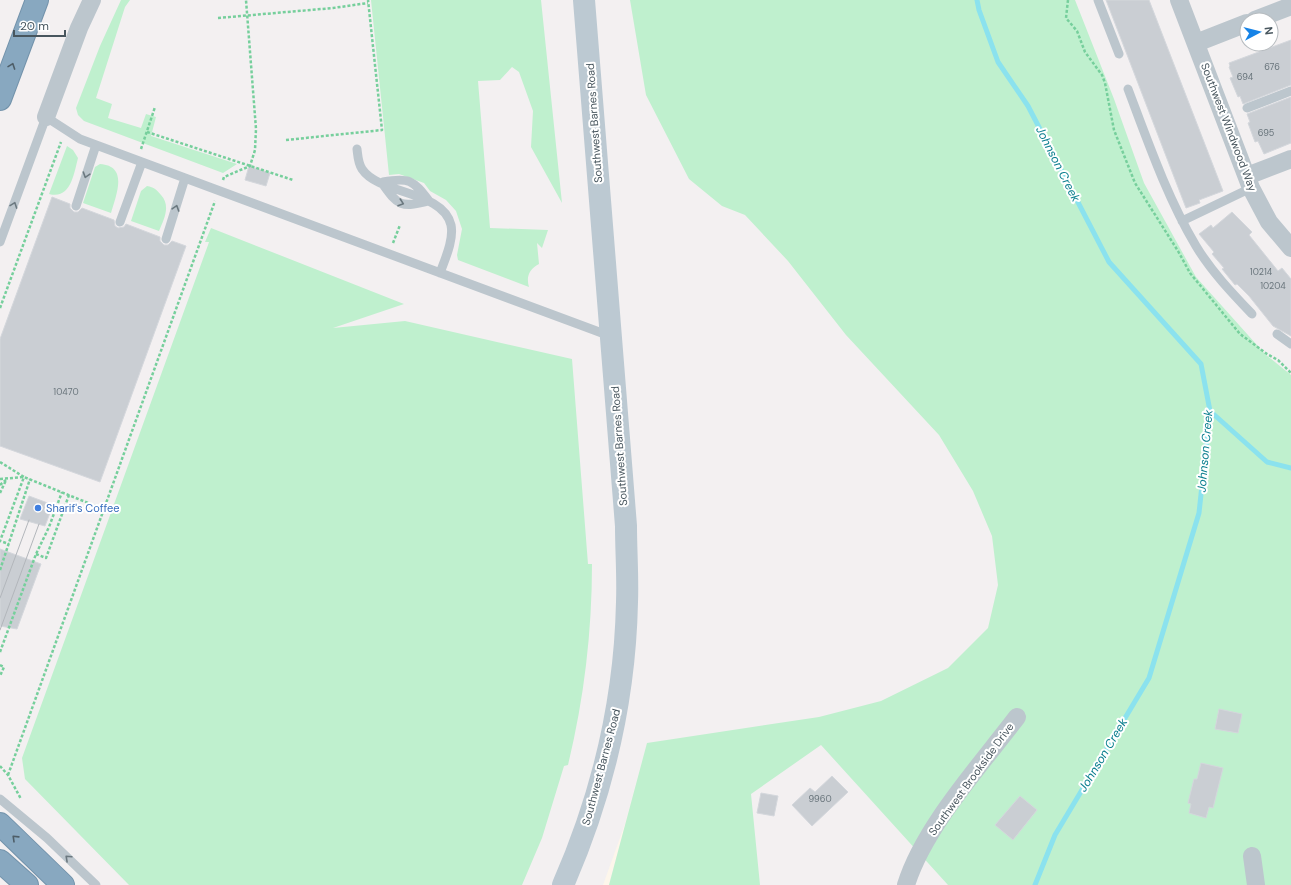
<svg xmlns="http://www.w3.org/2000/svg" width="1291" height="885" font-family="'DM Sans',sans-serif">
  <rect width="100%" height="100%" fill="#f3f0f1"/>
  <path fill="#fdf6eb" d="M 647,743 L 609,885 L 603,885 L 625,824 Z"/>
  <path fill="#bff0ce" d="M 121,0 L 130,0 L 125,7 L 96,98 L 112,104 L 108,118 L 141,128 L 146,114 L 156,117 L 151,136 L 237,164 L 223,173 L 84,121 L 78,115 L 76,108 L 100,46 Z
    M 371,0 L 541,0 L 562,203 L 531,147 L 533,111 L 519,72 L 512,67 L 500,80 L 478,81 L 490,228 L 548,230 L 542,248 L 537,243 L 539,264 C 529,269 526,277 529,287 L 458,260 L 457,255 L 462,229 L 456,211 L 446,200 L 430,191 L 424,183 L 399,174 L 389,175 Z
    M 630,0 L 1075,0 L 1114,99 L 1144,183 L 1196,277 L 1265,354 L 1291,375 L 1291,885 L 948,885 L 821,745 L 751,794 L 760,885 L 609,885 L 647,743 L 819,717 L 881,701 L 948,668 L 988,628 L 998,585 L 992,536 L 973,491 L 939,435 L 846,335 L 788,261 L 745,215 L 722,206 L 689,179 L 646,95 Z
    M 67,146 L 73,150 L 78,158 C 74,173 71,200 49,194 Z
    M 100,164 C 129,166 116,195 111,213 L 83,203 L 95,167 Z
    M 147,186 C 154,187 157,190 161,195 C 171,206 164,219 159,231 L 131,221 L 141,191 Z
    M 211,228 L 404,304 L 333,328 L 405,321 L 572,359 L 588,564 L 592,564 C 592,632 584,699 568,765 L 564,766 L 542,838 L 522,885 L 129,885 L 25,779 L 22,758 L 208,245 L 209,242 L 205,242 Z"/>
  <g fill="none" stroke-linecap="round" stroke-linejoin="round">
    <path stroke="#8be2ee" stroke-width="5" d="M 977,0 L 979,10 L 998,62 L 1028,106 L 1109,262 L 1201,364 L 1210,411 L 1199,513 L 1149,678 L 1055,835 L 1035,885
      M 1210,411 L 1267,462 L 1291,468"/>
  </g>
  <path fill="#caced3" stroke="#d4d7dc" d="M 1106,0 L 1149,0 L 1223,191 L 1199,200 L 1200,203 L 1186,208 Z
    M 1291,40 L 1291,85 L 1243,104 L 1240,96 L 1238,97 L 1230,78 L 1233,77 L 1229,67 L 1230,66 L 1229,63 Z
    M 1291,97 L 1291,143 L 1264,154 L 1258,141 L 1255,142 L 1248,123 L 1250,122 L 1247,114 Z
    M 249,166 L 270,173 L 266,186 L 245,180 Z
    M 52,197 L 70,204 L 70,208 L 74,212 L 78,212 L 82,208 L 114,220 L 115,226 L 118,228 L 124,227 L 126,224 L 160,237 L 160,241 L 164,245 L 168,245 L 172,241 L 186,246 L 100,482 L 0,446 L 0,339 Z
    M 1232,212 L 1252,232 L 1249,235 L 1278,271 L 1282,268 L 1291,279 L 1291,336 L 1273,326 L 1249,296 L 1237,284 L 1235,285 L 1222,269 L 1224,268 L 1212,254 L 1214,252 L 1199,234 L 1211,225 L 1213,228 Z
    M 29,496 L 53,505 L 45,526 L 20,519 Z
    M 0,549 L 41,564 L 17,629 L 0,626 Z
    M 1219,709 L 1242,714 L 1238,733 L 1215,729 Z
    M 1201,763 L 1223,768 L 1213,808 L 1209,807 L 1206,818 L 1189,813 L 1191,804 L 1188,803 L 1194,779 L 1197,779 Z
    M 832,776 L 848,792 L 812,826 L 792,805 L 810,788 L 815,792 Z
    M 761,793 L 778,796 L 774,816 L 757,813 Z
    M 1020,796 L 1037,810 L 1013,840 L 995,825 Z"/>
  <g fill="none" stroke-linecap="round" stroke-linejoin="round">
    <g stroke="#7393ab" stroke-width="24">
      <path id="highway" d="M 0,99 L 37,0
        M 0,824 L 63,885
        M 0,861 L 27,885"/>
    </g>
    <path stroke="#76cf9c" stroke-width="2.5" stroke-dasharray="3 2" stroke-linecap="butt" d="M 1068,0 L 1066,18 L 1077,31 L 1085,52 L 1102,75 L 1105,83 L 1114,130 L 1135,183 L 1178,251 L 1190,273 L 1240,334 L 1267,354 L 1278,360 L 1291,373
      M 218,18 L 333,8 L 368,3
      M 147,132 L 293,180
      M 286,140 L 382,130 L 368,0
      M 141,149 L 155,107
      M 223,180 L 224,177 L 250,166 L 255,150 L 256,129 L 246,0
      M 393,243 L 400,225
      M 0,308 L 61,142
      M 0,462 L 24,477 L 0,541 L 9,544
      M 0,479 L 24,477 L 103,509
      M 0,485 L 6,480
      M 0,493 L 7,478
      M 36,554 L 46,558 L 69,495
      M 0,570 L 30,479
      M 0,652 L 36,554 L 49,527 L 62,492
      M 0,665 L 4,667 L 0,676
      M 0,766 L 8,775 L 21,799
      M 8,775 L 215,201"/>
    <path stroke="#bcc6cd" stroke-width="9" d="M 1098,0 L 1119,54
      M 1128,89 C 1148,142 1167,197 1196,246 C 1211,271 1232,293 1252,314
      M 1247,108 L 1291,91
      M 357,149 C 358,157 358,163 362,169 C 379,195 443,190 451,225 C 454,240 445,259 440,273
      M 383,182 C 409,177 413,180 429,201
      M 382,183 C 398,206 401,208 429,201
      M 76,206 L 96,145
      M 1182,221 L 1251,188
      M 120,222 L 142,162
      M 166,239 L 185,178
      M 0,242 L 46,117 L 80,139 L 610,336
      M 1277,334 L 1291,344
      M 0,799 L 47,838 L 96,885"/>
    <path stroke="#bcc6cd" stroke-width="18" d="M 1179,0 L 1251,188 L 1269,222 L 1291,248
      M 1255,20 L 1291,6
      M 1196,43 L 1247,23
      M 46,117 L 79,28 L 92,0
      M 1247,176 L 1291,159
      M 1252,856 L 1256,885
      M 906,885 C 924,827 980,766 1017,717"/>
    <path stroke="#bcc9d2" stroke-width="22" d="M 563,885 C 602,796 625,699 627,602 C 628,577 626,551 626,526 L 584,0"/>
    <use href="#highway" stroke="#88a8c0" stroke-width="22"/>
    <path stroke="#b2b6bb" stroke-width="1" d="M 0,598 L 29,520
      M 0,630 L 39,524"/>
  </g>
  <defs><path id="oneway-chevron" d="M-2-3.5L2.5 0L-2 3.5" fill="none" stroke-width="1.6" stroke-linecap="round" stroke-linejoin="round"/></defs>
  <g stroke="#4e5e68">
    <use href="#oneway-chevron" transform="translate(12 66) rotate(-70)"/>
    <use href="#oneway-chevron" transform="translate(15 838) rotate(-136)"/>
  </g>
  <g stroke="#6b787f">
    <use href="#oneway-chevron" transform="translate(86 175) rotate(108)"/>
    <use href="#oneway-chevron" transform="translate(401 203) rotate(19)"/>
    <use href="#oneway-chevron" transform="translate(14 205) rotate(-70)"/>
    <use href="#oneway-chevron" transform="translate(176 208) rotate(-72)"/>
    <use href="#oneway-chevron" transform="translate(68 858) rotate(-137)"/>
  </g>
  <circle fill="#3f7fe0" stroke="#fff" stroke-width="1.5" cx="38" cy="508" r="4"/>
  <g text-anchor="middle" dominant-baseline="central" stroke-width="4" stroke-linejoin="round" paint-order="stroke">
    <g font-size="9" fill="#68747b">
      <text x="1272" y="67">676</text>
      <text x="1245" y="77">694</text>
      <text x="1266" y="133">695</text>
      <text x="1261" y="272">10214</text>
      <text x="1273" y="286">10204</text>
      <text x="66" y="392">10470</text>
      <text x="820" y="799">9960</text>
    </g>
    <g font-size="11" fill="#48565e" stroke="#fff">
      <text transform="translate(594 123) rotate(-94)">Southwest Barnes Road</text>
      <text transform="translate(1229 127) rotate(69)">Southwest Windwood Way</text>
      <text transform="translate(619 446) rotate(-94)">Southwest Barnes Road</text>
      <text transform="translate(601 767) rotate(-75)">Southwest Barnes Road</text>
      <text transform="translate(971 779) rotate(-54)">Southwest Brookside Drive</text>
    </g>
    <g font-size="11" fill="#366cbe" stroke="#fff" text-anchor="start">
      <text x="46" y="508">Sharif's Coffee</text>
    </g>
    <g font-size="12" font-style="italic" fill="#0b7f8f" stroke="#fff">
      <text transform="translate(1058 164) rotate(63)">Johnson Creek</text>
      <text transform="translate(1205 451) rotate(-85)">Johnson Creek</text>
      <text transform="translate(1103 755) rotate(-59)">Johnson Creek</text>
    </g>
  </g>
  <g transform="translate(1259 32) rotate(83)"><circle r="19" fill="#ffffff" stroke="#b6bbbf"/>
  <path d="M0-3L7 15L0 10L-7 15Z" fill="#1683e7"/>
  <text y="-6" font-size="11" font-weight="bold" text-anchor="middle" fill="#48565e">N</text>
  </g>
  <path d="M14 30v6h51v-6" fill="none" stroke="#48565e" stroke-width="2"/>
  <text x="20" y="30" font-size="12" fill="#48565e" stroke="#ffffff" stroke-width="3" paint-order="stroke">20 m</text>
</svg>
